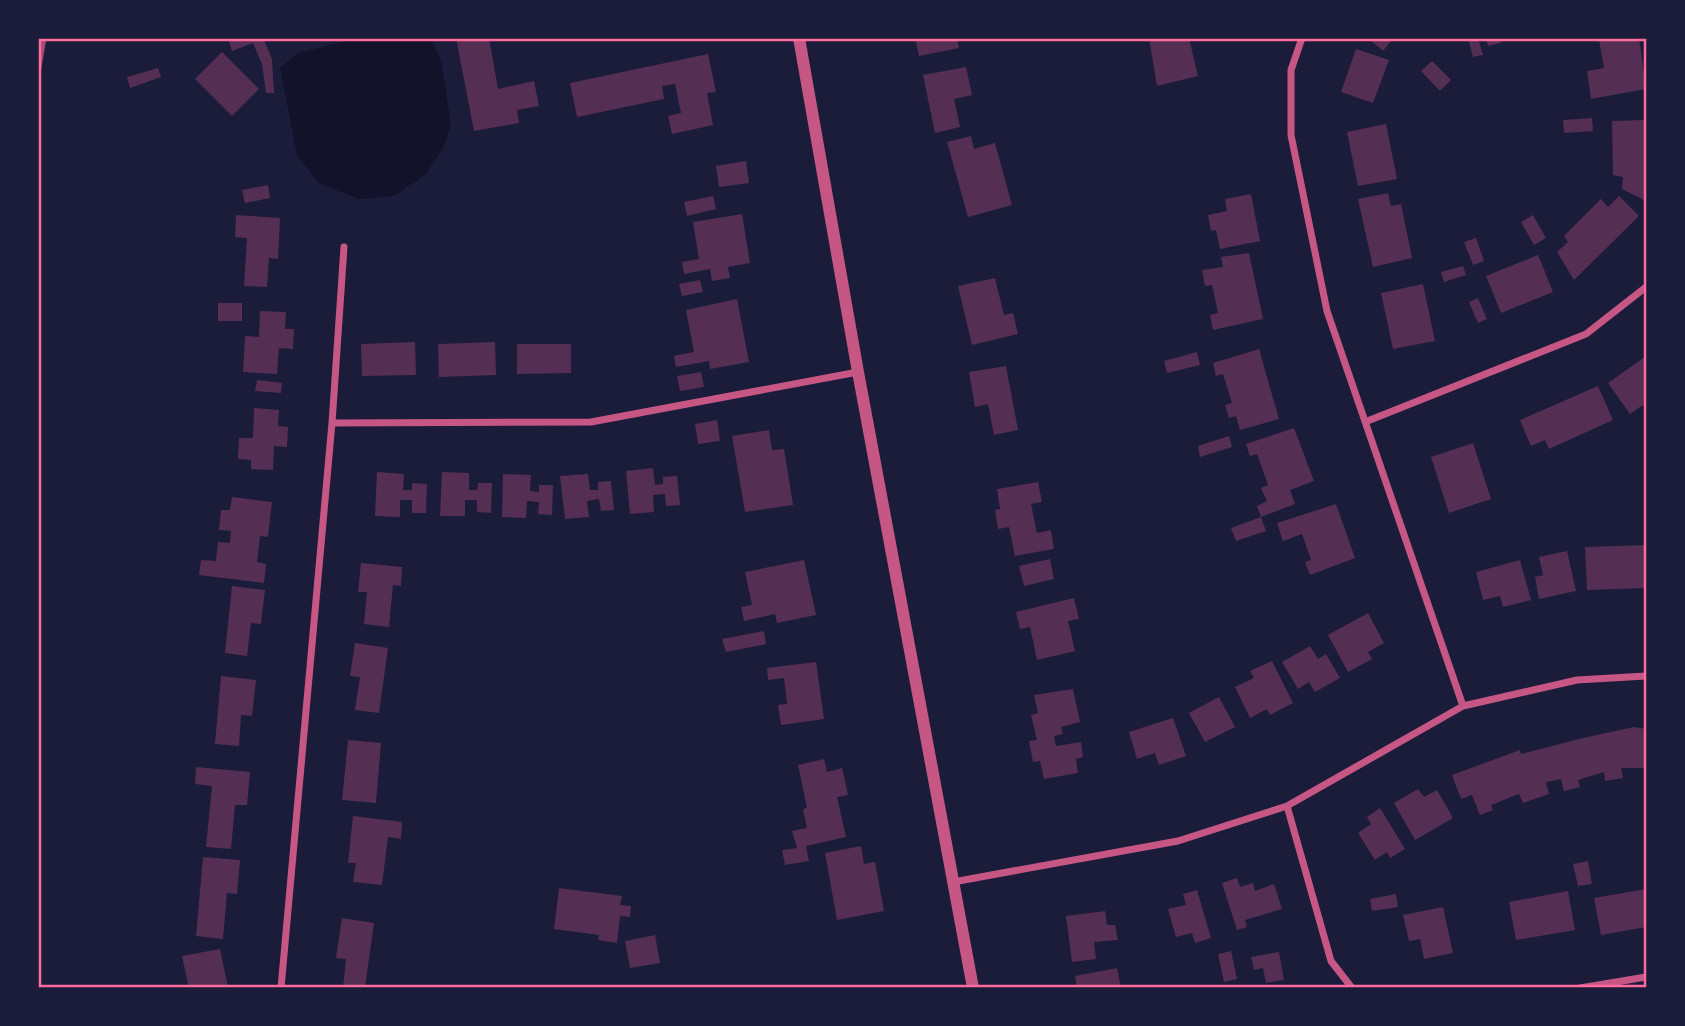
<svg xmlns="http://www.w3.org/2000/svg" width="1685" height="1026" font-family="Bitter,serif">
  <rect width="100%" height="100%" fill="#1b1b3a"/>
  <path fill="#12122b" d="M 355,39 L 431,39 L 441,61 L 451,124 L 444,146 L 425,175 L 394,196 L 359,199 L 319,183 L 297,155 L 280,68 L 298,53 Z"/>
  <path fill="#542f53" d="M 234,38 L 263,38 L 272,59 L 274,93 L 266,93 L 262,64 L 253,43 L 232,51 L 229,41 Z
    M 456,38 L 489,38 L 498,89 L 534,81 L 539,106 L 517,110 L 519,123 L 474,131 Z
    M 915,38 L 957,38 L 959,48 L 919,56 Z
    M 1149,38 L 1189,38 L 1198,76 L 1157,86 Z
    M 1368,38 L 1388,38 L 1391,41 L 1383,51 Z
    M 1468,38 L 1478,38 L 1483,55 L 1473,57 Z
    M 1486,38 L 1500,38 L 1501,43 L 1488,46 Z
    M 1608,38 L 1639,38 L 1646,89 L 1591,99 L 1587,71 L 1604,68 L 1599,40 Z
    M 1356,49 L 1389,60 L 1373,103 L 1341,92 Z
    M 222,52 L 259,89 L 232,116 L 195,79 Z
    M 708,54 L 716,92 L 707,93 L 713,125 L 672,134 L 668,116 L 681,113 L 675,84 L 662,86 L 664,99 L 577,117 L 570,83 Z
    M 1432,61 L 1451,80 L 1440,91 L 1421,71 Z
    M 966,67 L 972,95 L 954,99 L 960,127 L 935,133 L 923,75 Z
    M 158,68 L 161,77 L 130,88 L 127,77 Z
    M 1592,118 L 1593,131 L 1564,133 L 1563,120 Z
    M 1646,120 L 1646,201 L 1622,189 L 1623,177 L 1613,175 L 1612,121 Z
    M 1386,124 L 1397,179 L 1358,186 L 1347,132 Z
    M 971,136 L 974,149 L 995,143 L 1012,205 L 968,217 L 947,142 Z
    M 746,161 L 749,183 L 719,187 L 716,166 Z
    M 268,185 L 270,198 L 245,203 L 242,190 Z
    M 1388,193 L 1391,206 L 1401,204 L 1412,258 L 1373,267 L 1358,199 Z
    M 1251,194 L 1260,241 L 1220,249 L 1216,230 L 1211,231 L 1208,215 L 1227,211 L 1225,199 Z
    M 713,196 L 716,209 L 687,216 L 684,202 Z
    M 1619,196 L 1639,216 L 1574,280 L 1557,252 L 1568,242 L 1564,236 L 1601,199 L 1608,207 Z
    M 742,214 L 750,263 L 728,267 L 730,278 L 712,281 L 710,269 L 684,274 L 682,262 L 699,259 L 693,222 Z
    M 236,215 L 280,218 L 278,259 L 269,258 L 267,287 L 244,286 L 247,238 L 235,237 Z
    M 1533,215 L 1546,238 L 1534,245 L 1521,222 Z
    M 1476,238 L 1484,261 L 1473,265 L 1464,242 Z
    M 1249,253 L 1263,319 L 1213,330 L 1210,315 L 1218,313 L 1212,285 L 1205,286 L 1202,270 L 1223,267 L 1221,257 Z
    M 1538,255 L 1553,292 L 1501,313 L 1486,276 Z
    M 1463,266 L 1466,275 L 1444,282 L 1441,272 Z
    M 995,278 L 1004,315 L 1013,313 L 1018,334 L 972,345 L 958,286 Z
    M 700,280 L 703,292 L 682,296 L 679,284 Z
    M 1423,284 L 1435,341 L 1393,349 L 1381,293 Z
    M 1478,298 L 1487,319 L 1478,323 L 1469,302 Z
    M 737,299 L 749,362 L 710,369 L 709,361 L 676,367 L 674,356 L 694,352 L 686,310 Z
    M 218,303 L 242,303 L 242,321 L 218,321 Z
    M 260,311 L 286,312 L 285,329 L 294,329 L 293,349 L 279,348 L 277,374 L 243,372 L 245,336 L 259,337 Z
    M 415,342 L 416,375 L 362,376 L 361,344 Z
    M 495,342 L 496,375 L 439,377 L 438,344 Z
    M 517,344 L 571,344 L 571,373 L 517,374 Z
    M 1259,349 L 1279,419 L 1240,430 L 1236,416 L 1229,418 L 1225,405 L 1232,403 L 1223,374 L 1216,376 L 1213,363 Z
    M 1197,352 L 1200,365 L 1167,373 L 1164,361 Z
    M 1646,356 L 1646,403 L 1630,414 L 1608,383 Z
    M 1006,366 L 1018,430 L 994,435 L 988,404 L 975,407 L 969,372 Z
    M 701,372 L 704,387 L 680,391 L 677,376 Z
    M 257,380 L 282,383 L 281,393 L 255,391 Z
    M 1598,386 L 1613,420 L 1549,449 L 1545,440 L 1531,446 L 1520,420 Z
    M 254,408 L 279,410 L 278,426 L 288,427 L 287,447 L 274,446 L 273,470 L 251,469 L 251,460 L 238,459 L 239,438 L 253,438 Z
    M 717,420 L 720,441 L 698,444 L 695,424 Z
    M 1294,428 L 1314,481 L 1290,490 L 1295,504 L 1261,517 L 1257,506 L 1267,501 L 1261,488 L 1268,485 L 1257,454 L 1250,456 L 1246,444 Z
    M 769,430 L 772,450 L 784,449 L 793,505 L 745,512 L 732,436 Z
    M 1229,436 L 1232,447 L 1200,457 L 1198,446 Z
    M 1473,443 L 1491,499 L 1449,513 L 1431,457 Z
    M 653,468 L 655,485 L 663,484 L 663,477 L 677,476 L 680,505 L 666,506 L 665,494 L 653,495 L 654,512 L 630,514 L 626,471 Z
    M 377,472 L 404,474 L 403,490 L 412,490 L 412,483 L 427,484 L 426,513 L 412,513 L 412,500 L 400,500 L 400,517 L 375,516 Z
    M 442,472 L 469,473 L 469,490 L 477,490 L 478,483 L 492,483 L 491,513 L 477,512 L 477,500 L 465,500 L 465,516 L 440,516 Z
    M 503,474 L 531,475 L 530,491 L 539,492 L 539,485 L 553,485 L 552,515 L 538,514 L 539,502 L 527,501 L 526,518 L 502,517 Z
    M 588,474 L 590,490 L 598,490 L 598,482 L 611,481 L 614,510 L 601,511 L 599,499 L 587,501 L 589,517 L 565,519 L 560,476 Z
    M 1038,482 L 1042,502 L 1031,504 L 1037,533 L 1051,530 L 1054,549 L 1015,556 L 1009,527 L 998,529 L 995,510 L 1000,509 L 997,489 Z
    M 232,497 L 272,502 L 268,537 L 260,536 L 257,562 L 266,564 L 264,583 L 199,575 L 201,560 L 216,561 L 218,542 L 230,543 L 231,531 L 219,530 L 221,510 L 230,510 Z
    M 1336,504 L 1355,558 L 1310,575 L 1305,562 L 1311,560 L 1302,534 L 1283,541 L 1277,523 Z
    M 1261,517 L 1266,531 L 1236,541 L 1231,528 Z
    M 1646,545 L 1646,588 L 1587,590 L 1585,547 Z
    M 1567,551 L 1576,591 L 1539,599 L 1535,577 L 1543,575 L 1539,557 Z
    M 1050,559 L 1054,579 L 1024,586 L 1019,566 Z
    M 804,560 L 816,615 L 777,623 L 775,614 L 744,621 L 741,607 L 752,605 L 745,572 Z
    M 1520,560 L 1531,600 L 1503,607 L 1500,596 L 1483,600 L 1476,572 Z
    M 361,563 L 402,567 L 401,586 L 393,585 L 389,627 L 364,624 L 367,592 L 358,592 Z
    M 232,586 L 265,590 L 261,624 L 251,623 L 247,656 L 225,653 Z
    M 1074,598 L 1079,619 L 1068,621 L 1075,651 L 1037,660 L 1030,627 L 1020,629 L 1016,612 Z
    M 1368,613 L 1384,643 L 1368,652 L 1372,659 L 1348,672 L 1328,635 Z
    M 764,631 L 766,644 L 726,652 L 722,639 Z
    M 355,643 L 388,648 L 379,713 L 355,710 L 360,677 L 350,676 Z
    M 1310,646 L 1318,659 L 1326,654 L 1340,678 L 1315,692 L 1309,682 L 1298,689 L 1282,662 Z
    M 1272,661 L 1293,703 L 1270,715 L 1267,709 L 1250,718 L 1235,687 L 1254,678 L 1250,671 Z
    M 816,662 L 824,719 L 781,725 L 778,705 L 787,704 L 784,678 L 768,680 L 767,668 Z
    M 221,676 L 256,680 L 252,716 L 241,715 L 239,746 L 215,744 Z
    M 1073,689 L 1080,722 L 1061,727 L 1063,734 L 1054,736 L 1056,746 L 1081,742 L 1083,757 L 1076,759 L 1078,773 L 1044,779 L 1040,761 L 1033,762 L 1029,741 L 1037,740 L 1031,715 L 1038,713 L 1034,695 Z
    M 1219,697 L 1235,727 L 1205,742 L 1189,713 Z
    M 1173,718 L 1186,756 L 1159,765 L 1155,753 L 1137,759 L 1129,732 Z
    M 1634,727 L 1646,729 L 1646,768 L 1621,768 L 1623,778 L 1605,781 L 1604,772 L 1578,780 L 1580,787 L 1564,791 L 1561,779 L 1546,782 L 1549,794 L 1523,803 L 1519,794 L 1491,805 L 1493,810 L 1480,815 L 1472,795 L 1461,799 L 1452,775 L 1520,750 L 1521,754 L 1583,738 Z
    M 348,740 L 381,743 L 376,803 L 342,800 Z
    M 824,759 L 827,772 L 842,768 L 848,795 L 837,797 L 846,837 L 806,846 L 809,861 L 785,865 L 782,850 L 797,848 L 792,831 L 807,828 L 803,809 L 807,808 L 798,765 Z
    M 196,767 L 250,772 L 247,805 L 235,805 L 231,849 L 206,847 L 212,786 L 195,784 Z
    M 1418,789 L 1424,797 L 1437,790 L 1453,818 L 1415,840 L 1394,803 Z
    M 1380,808 L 1405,849 L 1390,858 L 1387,852 L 1375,860 L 1358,833 L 1371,824 L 1367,817 Z
    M 353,816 L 402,822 L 401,839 L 388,837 L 382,885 L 353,882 L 356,863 L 348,863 Z
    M 861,846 L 864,864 L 875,862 L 884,911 L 837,920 L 825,853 Z
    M 203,857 L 240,860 L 237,894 L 227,893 L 223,939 L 196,936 Z
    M 1588,861 L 1592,884 L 1578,886 L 1573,864 Z
    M 1237,878 L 1240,887 L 1253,883 L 1255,891 L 1274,884 L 1282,909 L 1245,920 L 1247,927 L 1237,930 L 1222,883 Z
    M 559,888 L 622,896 L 620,905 L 631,906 L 630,917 L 620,916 L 617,943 L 598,940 L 599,935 L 554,929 Z
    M 1646,889 L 1646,927 L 1601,935 L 1594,898 Z
    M 1197,890 L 1211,938 L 1195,943 L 1192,933 L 1176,937 L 1168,909 L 1186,905 L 1183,894 Z
    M 1568,891 L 1575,930 L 1516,940 L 1509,902 Z
    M 1396,894 L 1398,907 L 1372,911 L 1370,899 Z
    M 1443,907 L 1453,953 L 1424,959 L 1420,939 L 1409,941 L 1403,915 Z
    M 1105,911 L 1107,925 L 1115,925 L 1118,940 L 1094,942 L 1096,959 L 1072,962 L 1066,916 Z
    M 342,918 L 374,923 L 365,988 L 343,988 L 346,959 L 336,958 Z
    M 655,935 L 660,963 L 630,968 L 625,941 Z
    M 220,949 L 228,987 L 189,988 L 182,956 Z
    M 1231,951 L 1237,979 L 1224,982 L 1218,954 Z
    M 1279,952 L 1284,980 L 1266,983 L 1263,968 L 1254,970 L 1251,957 Z
    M 1117,968 L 1121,988 L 1077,988 L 1075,976 Z"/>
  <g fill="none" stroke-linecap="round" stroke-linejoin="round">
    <path stroke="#c65784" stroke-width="7" d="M 1302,38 L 1291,70 L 1291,135 L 1327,311 L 1463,706
      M 1365,422 L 1586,334 L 1646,287
      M 332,423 L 591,422 L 858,372
      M 1287,806 L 1331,961 L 1352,988
      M 953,882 L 1178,841 L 1287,806 L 1463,706 L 1577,680 L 1646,676
      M 281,988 L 332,423 L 344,247
      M 1580,988 L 1646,977"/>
    <path stroke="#c65784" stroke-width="12" d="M 799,38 L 858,372 L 973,988"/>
    <path stroke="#a44b75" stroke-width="5" d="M 38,73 L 44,38"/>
  </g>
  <rect width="1685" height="1026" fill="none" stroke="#1b1b3a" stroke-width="80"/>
  <rect x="40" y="40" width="1605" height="946" fill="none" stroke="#ff6b9d" stroke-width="2.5"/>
</svg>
